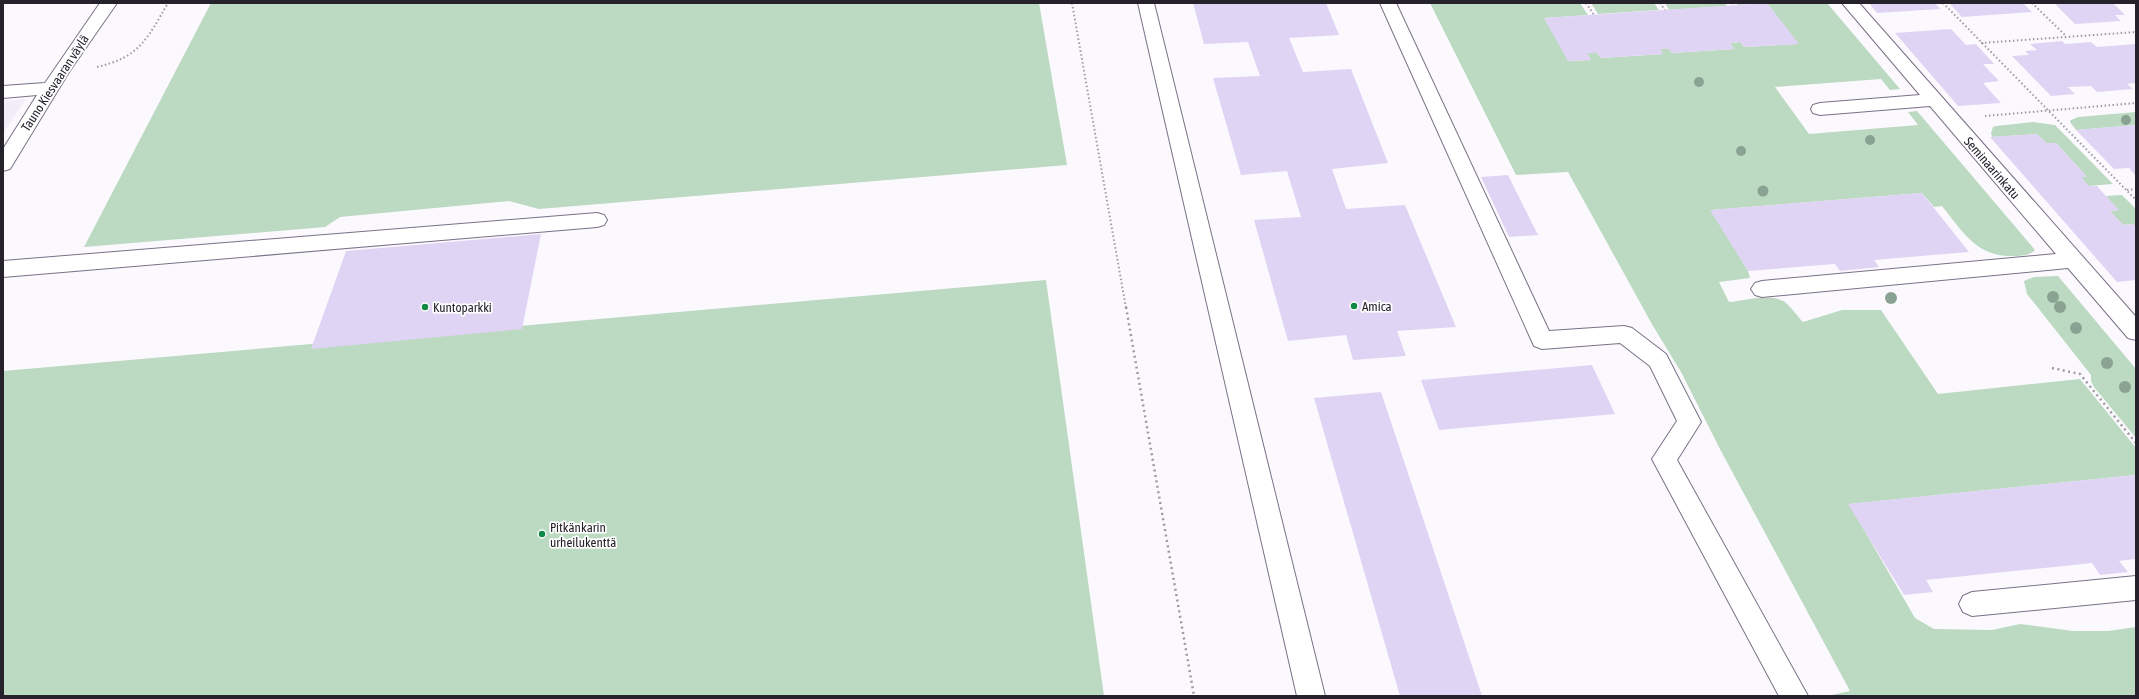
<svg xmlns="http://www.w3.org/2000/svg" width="2139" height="699" font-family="'Asap Condensed',sans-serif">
  <rect width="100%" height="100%" fill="#fbf9fe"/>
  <path fill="#f1edf9" d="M 26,99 L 3,133 L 3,101 Z"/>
  <path fill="#bcd9c2" d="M 211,3 L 1039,3 L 1067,165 L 539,209 L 509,201 L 340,217 L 325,227 L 84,247 Z
    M 1430,3 L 1580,3 L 1588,15 L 1544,18 L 1569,61 L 1591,60 L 1587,53 L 1597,53 L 1601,58 L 1663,54 L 1660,49 L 1669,49 L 1672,53 L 1734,49 L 1730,43 L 1740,42 L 1744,47 L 1798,44 L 1767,3 L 1738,5 L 1737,3 L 1827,3 L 1900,89 L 1890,90 L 1881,79 L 1775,87 L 1809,134 L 1918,125 L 1908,112 L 1917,111 L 2035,250 C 2030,255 2022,256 2015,256 C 1977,258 1963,232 1942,206 L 1934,207 L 1922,193 L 1711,210 L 1748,271 L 1750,278 L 1719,282 L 1729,302 C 1744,301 1769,293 1783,301 C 1787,302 1798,317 1803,322 L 1842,310 L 1881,310 L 1938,394 L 2080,379 L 2136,448 L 2136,475 L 1849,504 L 1915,618 L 1934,629 L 1992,630 L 2020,624 L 2073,631 L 2108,631 L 2136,627 L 2136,696 L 1827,696 L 1850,691 L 1721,451 L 1681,372 L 1653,326 L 1568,172 L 1516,175 Z
    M 1591,3 L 1654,3 L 1659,10 L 1598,14 Z
    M 1665,3 L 1725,3 L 1727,6 L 1669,10 Z
    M 2136,112 L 2136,125 L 2076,130 L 2070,122 L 2071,120 L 2078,117 Z
    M 2033,122 L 2055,125 L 2113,184 L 2088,186 L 2081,177 L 2087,177 L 2056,143 L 2046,143 L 2037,134 L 1992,137 L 1991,133 L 1993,127 L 1996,126 Z
    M 2122,195 L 2136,209 L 2136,227 L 2133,224 L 2123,225 L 2110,211 L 2118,210 L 2106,196 Z
    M 2058,276 L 2136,369 L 2136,438 L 2094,387 L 2091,381 L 2091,375 L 2027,294 L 2024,281 L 2034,277 Z
    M 1046,280 L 1104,696 L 3,696 L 3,371 Z"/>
  <path fill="#e0d4f4" d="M 1193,3 L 1326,3 L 1339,35 L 1289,38 L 1303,72 L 1351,69 L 1388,163 L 1332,169 L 1346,209 L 1405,205 L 1456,327 L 1397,331 L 1406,356 L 1353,360 L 1346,335 L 1288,341 L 1254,220 L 1301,217 L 1287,171 L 1241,175 L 1213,78 L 1260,76 L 1248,42 L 1204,44 Z
    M 1767,3 L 1799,44 L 1744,47 L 1740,42 L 1730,43 L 1734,49 L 1672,53 L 1669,49 L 1660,49 L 1663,54 L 1601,58 L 1597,53 L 1587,53 L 1591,60 L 1568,61 L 1544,18 Z
    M 1869,3 L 1935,3 L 1940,9 L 1877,13 Z
    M 1949,3 L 2023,3 L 2032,12 L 1962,17 Z
    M 2054,3 L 2113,3 L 2125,15 L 2115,15 L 2121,21 L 2075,24 Z
    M 1951,29 L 1966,45 L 1976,44 L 1994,64 L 1983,64 L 1999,81 L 1983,83 L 2001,103 L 1958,106 L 1895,33 Z
    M 2062,41 L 2065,44 L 2091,42 L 2097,47 L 2136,44 L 2136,83 L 2127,84 L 2133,89 L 2097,92 L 2091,86 L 2068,87 L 2075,94 L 2051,96 L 2012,56 L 2029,55 L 2025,51 L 2037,50 L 2030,44 Z
    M 2136,125 L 2136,176 L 2129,168 L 2114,169 L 2076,130 Z
    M 2037,134 L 2046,143 L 2056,143 L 2087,177 L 2081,177 L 2088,186 L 2097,186 L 2106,196 L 2119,210 L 2110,211 L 2123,225 L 2133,224 L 2136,227 L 2136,280 L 2117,282 L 1990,137 Z
    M 1508,175 L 1538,235 L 1509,237 L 1481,177 Z
    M 1922,193 L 1969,252 L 1874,260 L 1879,267 L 1840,271 L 1835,264 L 1748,271 L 1710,210 Z
    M 541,234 L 522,329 L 311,349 L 346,251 Z
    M 1592,365 L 1615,414 L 1439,430 L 1421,380 Z
    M 1381,392 L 1482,696 L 1400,696 L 1314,398 Z
    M 2136,475 L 2136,559 L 2119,561 L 2128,572 L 2100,575 L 2092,563 L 1926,580 L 1933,592 L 1904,595 L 1848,504 Z"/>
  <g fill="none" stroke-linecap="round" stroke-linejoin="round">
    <g stroke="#797186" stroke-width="2">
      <path id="minor" d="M 100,3 L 117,3 L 69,72 L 10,169 L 3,171 L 3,149 L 37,95 L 3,98 L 3,86 L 45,83 Z
        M 1138,3 L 1154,3 L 1325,696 L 1297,696 Z
        M 1380,3 L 1396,3 L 1549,331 L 1624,326 L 1632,328 L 1666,354 L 1701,422 L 1677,460 L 1808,696 L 1779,696 L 1652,459 L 1677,421 L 1650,366 L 1620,343 L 1542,349 L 1534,346 Z
        M 1842,3 L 1859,3 L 2136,317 L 2136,340 L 2128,338 L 2068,268 L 1762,297 L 1755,295 L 1751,289 L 1755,283 L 1762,281 L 2056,254 L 1930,106 L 1820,115 L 1813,113 L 1811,109 L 1813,105 L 1820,103 L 1920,95 Z
        M 597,213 L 604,215 L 607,220 L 604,225 L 597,227 L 3,277 L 3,261 Z
        M 2136,576 L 2136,600 L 1972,616 L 1963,612 L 1959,604 L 1963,596 L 1972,592 Z"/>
    </g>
    <path stroke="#9d9ba1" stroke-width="2" stroke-dasharray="1.5 2.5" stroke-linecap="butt" d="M 1072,3 L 1126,308
      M 1586,3 L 1594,15
      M 1660,3 L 1665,10
      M 1732,3 L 1734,6
      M 1943,3 L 2136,200
      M 2032,3 L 2066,36
      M 1981,43 L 2136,32
      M 97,67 C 140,57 147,39 168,3
      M 1985,116 L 2136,103
      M 2127,190 L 2136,189"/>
    <path stroke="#9d9ba1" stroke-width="2.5" stroke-dasharray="2 3.5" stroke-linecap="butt" d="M 1126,307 L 1194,696
      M 2052,368 L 2080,374 L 2136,443"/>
    <use href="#minor" fill="#fff" fill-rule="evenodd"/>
  </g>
  <g fill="#8aa292">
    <circle cx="1699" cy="82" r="5"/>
    <circle cx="2126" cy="120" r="5"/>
    <circle cx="1870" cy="140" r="5"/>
    <circle cx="1741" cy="151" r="5"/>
    <circle cx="1763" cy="191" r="5.5"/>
    <circle cx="2053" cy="297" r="6"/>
    <circle cx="1891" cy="298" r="6"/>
    <circle cx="2060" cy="307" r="6"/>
    <circle cx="2076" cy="328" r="6"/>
    <circle cx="2107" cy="363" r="6"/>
    <circle cx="2125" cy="387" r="6"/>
  </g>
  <g fill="#108944" stroke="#fff" stroke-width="1.5">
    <circle cx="1354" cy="306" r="4"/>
    <circle cx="425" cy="307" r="4"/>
    <circle cx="542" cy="534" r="4"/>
  </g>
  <g text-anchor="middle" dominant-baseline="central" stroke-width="3.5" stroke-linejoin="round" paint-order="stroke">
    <g font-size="13" fill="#26222b" stroke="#fff">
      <text transform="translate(55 83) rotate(-57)">Tauno Kiesvaaran väylä</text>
      <text transform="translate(1992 168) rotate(49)">Seminaarinkatu</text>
    </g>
    <g font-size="13" fill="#26222b" stroke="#fff" text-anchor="start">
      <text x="1362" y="306">Amica</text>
      <text x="433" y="307">Kuntoparkki</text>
      <text x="550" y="527">Pitkänkarin<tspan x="550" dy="15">urheilukenttä</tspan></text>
    </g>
  </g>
  <rect width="2139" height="699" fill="none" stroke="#26222b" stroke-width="8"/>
</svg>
